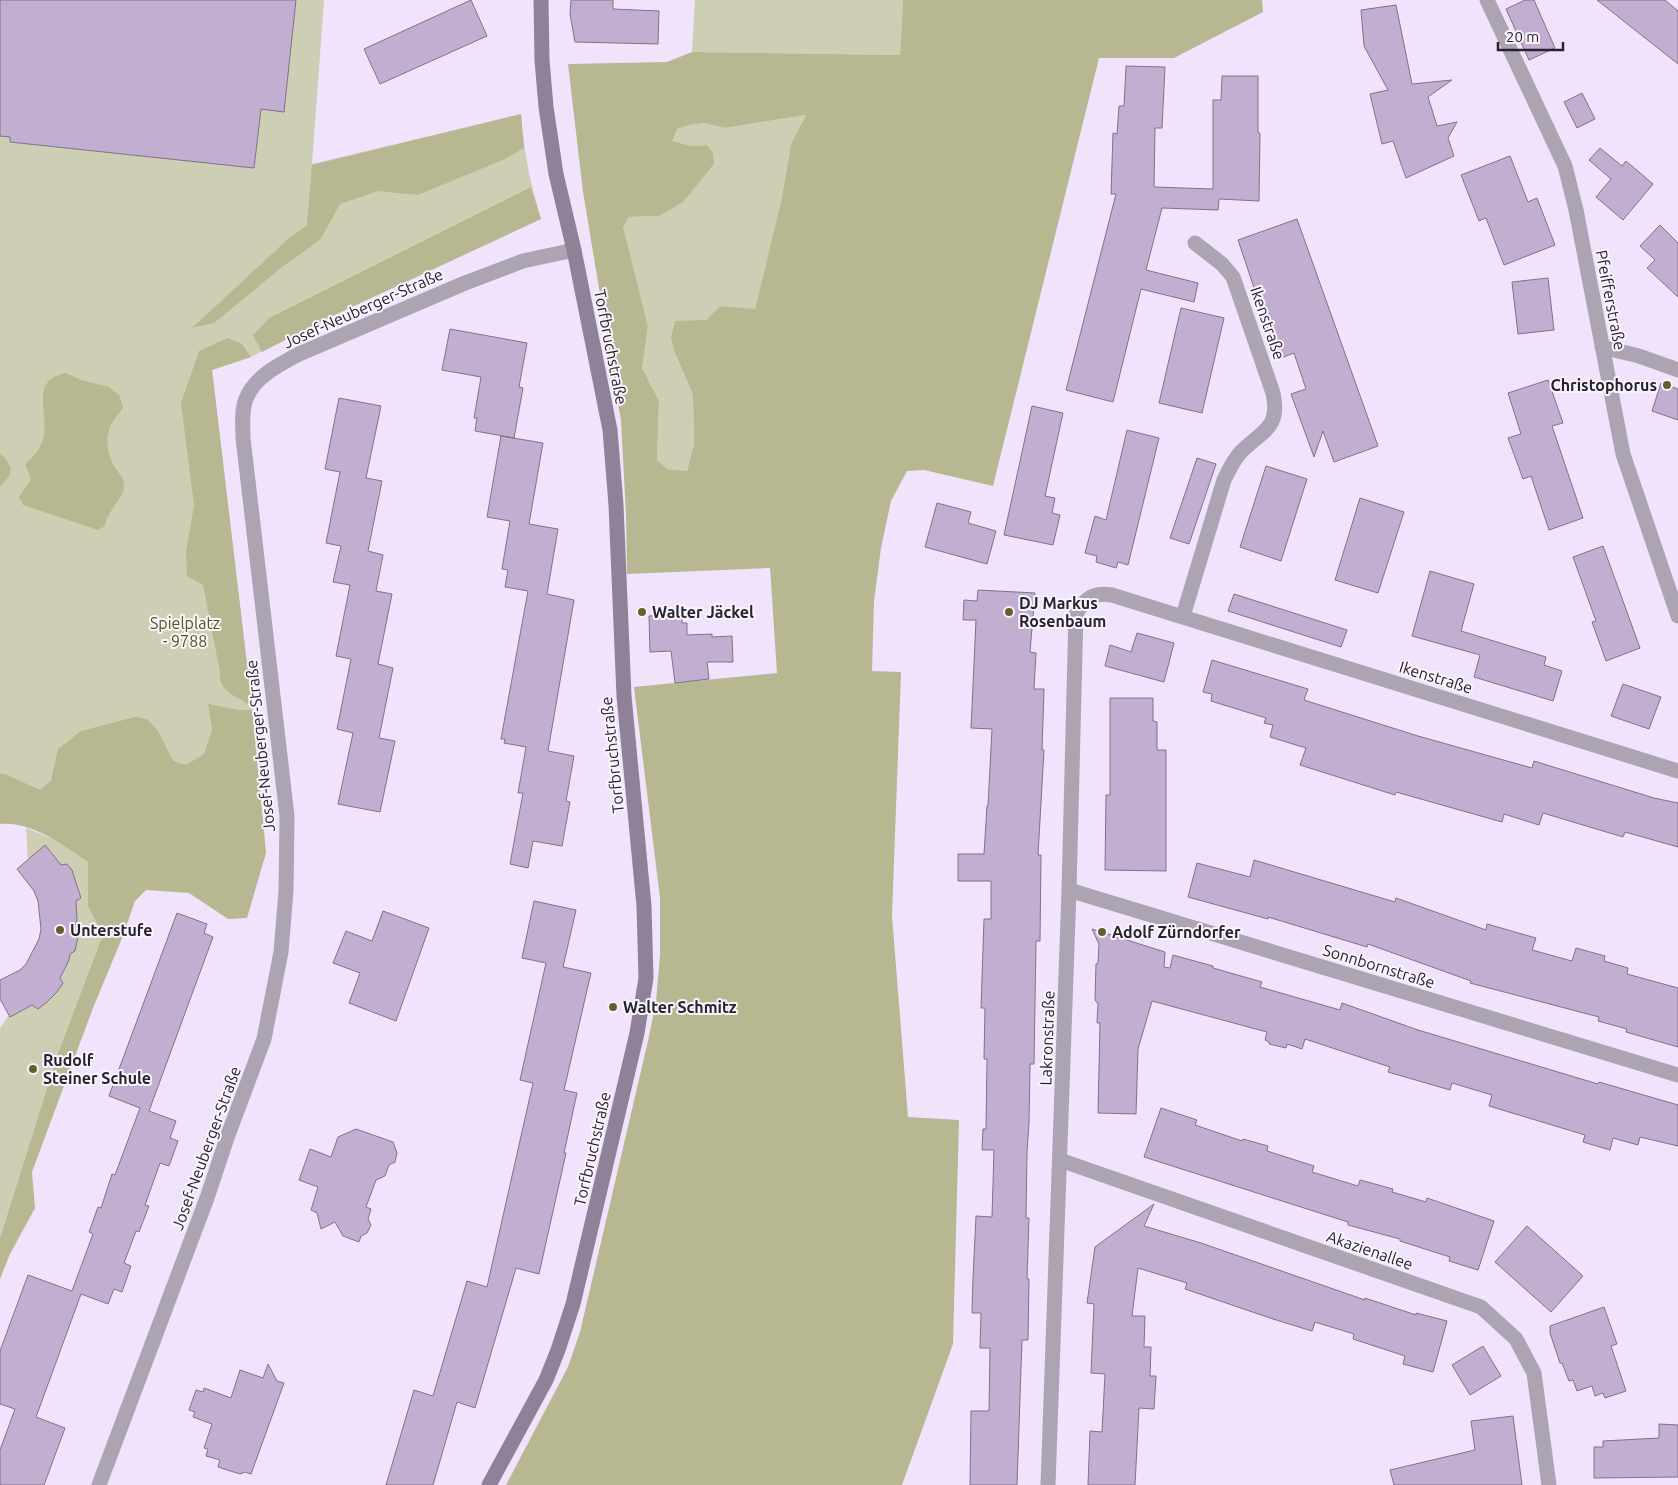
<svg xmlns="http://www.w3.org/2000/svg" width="1678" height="1485" font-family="Ubuntu,sans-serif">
  <rect width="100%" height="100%" fill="#f1e3fc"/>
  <path fill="#cdceb3" d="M 0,0 L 324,0 L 312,164 L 521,114 C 524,151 530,184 541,219 L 326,319 L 251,357 L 212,370 L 252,706 L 266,853 L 35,795 L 0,812 Z
    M 695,0 L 903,0 L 900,55 L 692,52 Z
    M 806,115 L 791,144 L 781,202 L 755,310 L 720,306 L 675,353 L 693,395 L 694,444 L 687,471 L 667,469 L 657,460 L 659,401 L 642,368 L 648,327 L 622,227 L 629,217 L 659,216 L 682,202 L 714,164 L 707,145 L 692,146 L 671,141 L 677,129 L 689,125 L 704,123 L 725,128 Z
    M 26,828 L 58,841 L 88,862 L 88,907 L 103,934 L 58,1053 L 0,1238 L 0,1028 L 9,1015 L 15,1014 L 32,1005 L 38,1009 C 48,1001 56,993 63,983 L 60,978 L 69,960 L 70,954 L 75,951 L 79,932 L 75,926 L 77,920 L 76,901 L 81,898 L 72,870 L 67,864 L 61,865 L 49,850 L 43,847 L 28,860 Z"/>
  <path fill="#b7b891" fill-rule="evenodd" d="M 903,0 L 1262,0 L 1263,12 L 1174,58 L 1099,58 L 993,486 L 924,470 L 907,471 L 891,501 L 881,548 L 874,601 L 872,671 L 901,672 L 892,916 L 908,1117 L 959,1120 L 953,1344 L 902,1485 L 506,1485 L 568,1367 L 580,1332 L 648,1041 L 656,1002 L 660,955 L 660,898 L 634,687 L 777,673 L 770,568 L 627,574 L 626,514 L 621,421 L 583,192 L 568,64 L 667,62 L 692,52 L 900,55 ZM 806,115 L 791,144 L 781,202 L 755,309 L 720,306 L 706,320 L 675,321 L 671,338 L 675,353 L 693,395 L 694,444 L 687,471 L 667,469 L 657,460 L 659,401 L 642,368 L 648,327 L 623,227 L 629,217 L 659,216 L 683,202 L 714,164 L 713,153 L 707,145 L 692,146 L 672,141 L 677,129 L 689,125 L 704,123 L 725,128 Z
    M 521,114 L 524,148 L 505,159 L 418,195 L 378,191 L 340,204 L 320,240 L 282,267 L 214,323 L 192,328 L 287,240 L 307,225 L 312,165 Z
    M 531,187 L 541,219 L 326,319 L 262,352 L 253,335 L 269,318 Z
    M 228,338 L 242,344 L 251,357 L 212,370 L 252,706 C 238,697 218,692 220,672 L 203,585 L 187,576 L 186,553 L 194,505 L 181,403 L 199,351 Z
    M 66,373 L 81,380 L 109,387 L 119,395 L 123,407 C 118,417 111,420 108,434 C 106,444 109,455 113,464 C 117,473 125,475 124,488 C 122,500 107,511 105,526 L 98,530 L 23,505 L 19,497 L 31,479 L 25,464 C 34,456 42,448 44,435 C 48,410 30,380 66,373 Z
    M 0,454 L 5,458 L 11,468 L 9,477 L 0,486 Z
    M 208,704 L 239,710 L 252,710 L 266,853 L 247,918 L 228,919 L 189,893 L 146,890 L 135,901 L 122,938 L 93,1008 L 32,1172 L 35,1208 L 10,1254 L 0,1279 L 0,1238 L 58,1053 L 103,934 L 88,907 L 88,862 C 63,845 32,821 0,824 L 0,774 L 5,774 L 40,790 L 51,781 L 58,749 L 81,731 L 135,717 L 147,719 L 158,731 L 173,761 L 186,765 L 204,754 L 212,730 Z"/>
  <path fill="#c2aed1" stroke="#7f7289" d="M 0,0 L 296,0 L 284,112 L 261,109 L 254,168 L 10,142 L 10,137 L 0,136 Z
    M 471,0 L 487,36 L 380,84 L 364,49 Z
    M 571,0 L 613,0 L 613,9 L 659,11 L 658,44 L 575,42 L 570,14 Z
    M 1525,0 L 1534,0 L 1555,48 L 1529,60 L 1506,9 Z
    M 1597,0 L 1665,0 L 1678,11 L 1678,64 Z
    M 1396,5 L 1412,84 L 1452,80 L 1428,97 L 1437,126 L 1457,122 L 1448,138 L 1454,156 L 1406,178 L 1393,141 L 1382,144 L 1370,94 L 1388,90 L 1364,46 L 1361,10 Z
    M 1126,66 L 1165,67 L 1162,128 L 1155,128 L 1154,187 L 1213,189 L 1213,100 L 1221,100 L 1222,76 L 1258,76 L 1258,133 L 1260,133 L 1259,201 L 1219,199 L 1218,210 L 1162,208 L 1146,270 L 1198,283 L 1194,302 L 1141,289 L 1113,402 L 1066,390 L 1116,194 L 1111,194 L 1113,133 L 1117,134 L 1119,106 L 1124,106 Z
    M 1582,93 L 1595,119 L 1577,128 L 1564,102 Z
    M 1600,148 L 1622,166 L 1626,161 L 1653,184 L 1623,220 L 1596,197 L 1611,179 L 1589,160 Z
    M 1510,156 L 1528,202 L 1537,198 L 1555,245 L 1504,265 L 1486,218 L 1479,221 L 1461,175 Z
    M 1297,219 L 1378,446 L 1334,462 L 1323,431 L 1314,457 L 1291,394 L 1306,389 L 1294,353 L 1278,359 L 1238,240 Z
    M 1660,225 L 1678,243 L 1678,297 L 1647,268 L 1655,260 L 1640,246 Z
    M 1548,278 L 1554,330 L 1518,334 L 1512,282 Z
    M 1181,308 L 1224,318 L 1202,413 L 1159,403 Z
    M 450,329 L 527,343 L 519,387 L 523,388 L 514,438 L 475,431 L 477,418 L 474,418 L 481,377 L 442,370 Z
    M 1548,380 L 1563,423 L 1552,426 L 1583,518 L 1549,530 L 1531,476 L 1523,479 L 1508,438 L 1521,434 L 1508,393 Z
    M 1661,383 L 1678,389 L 1678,420 L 1652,411 Z
    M 339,398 L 381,406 L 366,478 L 382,481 L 368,551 L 383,555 L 376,591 L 392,594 L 378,664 L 393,668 L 379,738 L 395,741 L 380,812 L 338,804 L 353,733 L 337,729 L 351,659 L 336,656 L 350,585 L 333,582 L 341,546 L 326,543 L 340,472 L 325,469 Z
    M 1032,406 L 1063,413 L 1045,496 L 1055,498 L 1052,513 L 1060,515 L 1053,545 L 1004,535 Z
    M 1127,430 L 1159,438 L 1128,565 L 1118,562 L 1116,568 L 1096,562 L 1097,556 L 1085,553 L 1095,516 L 1106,520 Z
    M 501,436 L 543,443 L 529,524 L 558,529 L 547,594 L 574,600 L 548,751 L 574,756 L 566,801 L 570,802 L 562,846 L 533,841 L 528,868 L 510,864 L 523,793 L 518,793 L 526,747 L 504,743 L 505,739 L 501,739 L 528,591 L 505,587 L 508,570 L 502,569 L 510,521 L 487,517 Z
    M 1197,458 L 1216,464 L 1189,544 L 1170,538 Z
    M 1266,466 L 1307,479 L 1281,561 L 1240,547 Z
    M 1360,498 L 1404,512 L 1378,593 L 1335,580 Z
    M 937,503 L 971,512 L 968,523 L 996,531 L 987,564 L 925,547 Z
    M 1603,546 L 1640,648 L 1606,661 L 1592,622 L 1596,621 L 1573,557 Z
    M 1430,571 L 1474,584 L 1461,631 L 1546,657 L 1544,665 L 1562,671 L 1553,701 L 1474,677 L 1480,655 L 1412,636 Z
    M 978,590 L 1035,593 L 1030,652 L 1036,653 L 1034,689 L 1044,689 L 1042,750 L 1044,750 L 1038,855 L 1041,855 L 1040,941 L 1036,941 L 1034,1064 L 1030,1064 L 1029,1123 L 1027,1152 L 1026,1218 L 1029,1218 L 1027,1279 L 1029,1279 L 1028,1340 L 1022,1340 L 1017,1485 L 970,1485 L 971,1411 L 989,1411 L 990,1348 L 980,1348 L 981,1313 L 972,1313 L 973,1278 L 976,1216 L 992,1217 L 994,1150 L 982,1150 L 983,1129 L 986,1129 L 987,1059 L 984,1059 L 985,1008 L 981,1008 L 984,919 L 991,919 L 991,881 L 958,881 L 958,854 L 984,854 L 987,806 L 988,806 L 992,729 L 971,728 L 976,620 L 963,620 L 964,600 L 977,601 Z
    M 1234,594 L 1347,630 L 1341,647 L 1228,611 Z
    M 682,614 L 682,623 L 687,623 L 687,635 L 712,634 L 712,637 L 732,636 L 733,662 L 707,662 L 709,679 L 675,683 L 671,651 L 650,652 L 649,616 Z
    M 1137,633 L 1174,643 L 1164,682 L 1105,666 L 1110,645 L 1131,652 Z
    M 1212,660 L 1308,689 L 1304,700 L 1418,736 L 1532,768 L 1534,761 L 1654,798 L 1678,803 L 1678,847 L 1625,832 L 1623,837 L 1543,813 L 1539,825 L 1504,814 L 1502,822 L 1396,792 L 1395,795 L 1300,765 L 1306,748 L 1270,737 L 1273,725 L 1264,723 L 1266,718 L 1211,701 L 1212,694 L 1203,692 Z
    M 1623,684 L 1661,697 L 1649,729 L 1611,716 Z
    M 1110,698 L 1153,698 L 1153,721 L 1157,722 L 1157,750 L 1166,750 L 1166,871 L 1105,870 L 1106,795 L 1110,795 Z
    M 45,845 L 61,865 L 67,864 L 72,870 L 81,898 L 76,901 L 77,920 L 75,926 L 79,932 L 75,951 L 70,954 L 69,960 L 60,978 L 63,983 L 57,992 L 47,1002 L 38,1009 L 32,1005 L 10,1017 L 0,999 L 0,980 L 20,970 L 26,964 L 39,939 L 41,929 L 38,901 L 34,891 L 17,869 Z
    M 1254,860 L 1395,902 L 1396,898 L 1486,930 L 1487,924 L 1536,938 L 1532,950 L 1572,961 L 1576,948 L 1605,956 L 1604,961 L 1628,968 L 1627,974 L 1678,988 L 1678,1047 L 1626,1032 L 1627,1029 L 1598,1021 L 1599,1017 L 1470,983 L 1471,981 L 1368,944 L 1367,947 L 1268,917 L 1268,919 L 1188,897 L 1197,863 L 1250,877 Z
    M 534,901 L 576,910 L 563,967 L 591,973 L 564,1090 L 577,1093 L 564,1153 L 566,1153 L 539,1274 L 516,1268 L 475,1408 L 457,1402 L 433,1485 L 386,1485 L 414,1390 L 433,1396 L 467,1281 L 487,1287 L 533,1083 L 520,1080 L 546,963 L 522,958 Z
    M 383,911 L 429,928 L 396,1021 L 349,1003 L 360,973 L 333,963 L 346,931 L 372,941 Z
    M 177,913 L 207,924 L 204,933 L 213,937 L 149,1111 L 176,1121 L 170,1138 L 178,1141 L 169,1166 L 160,1163 L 145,1205 L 149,1206 L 139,1232 L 136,1231 L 124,1263 L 131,1266 L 122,1292 L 114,1289 L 108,1304 L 81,1294 L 36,1417 L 65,1428 L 44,1485 L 0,1485 L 0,1450 L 15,1409 L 0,1404 L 0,1351 L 28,1275 L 72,1291 L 93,1234 L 89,1232 L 98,1207 L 101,1208 L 112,1174 L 115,1175 L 140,1108 L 109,1096 Z
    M 1092,929 L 1165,952 L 1164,967 L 1170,968 L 1173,955 L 1180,957 L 1213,966 L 1213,968 L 1262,982 L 1260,987 L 1340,1010 L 1342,1003 L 1418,1030 L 1598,1084 L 1599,1082 L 1678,1105 L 1678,1146 L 1640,1137 L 1638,1145 L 1613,1138 L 1610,1150 L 1583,1142 L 1585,1135 L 1489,1106 L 1492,1095 L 1452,1083 L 1450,1090 L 1388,1072 L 1390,1067 L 1305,1039 L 1302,1049 L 1287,1044 L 1286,1048 L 1269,1044 L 1269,1042 L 1265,1040 L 1267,1032 L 1152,1001 L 1138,1049 L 1136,1114 L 1098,1113 L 1100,1023 L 1097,1023 L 1098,1004 L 1095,1000 L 1096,964 L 1098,963 L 1099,944 Z
    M 1161,1108 L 1197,1120 L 1195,1125 L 1242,1141 L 1243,1139 L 1268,1146 L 1267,1151 L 1314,1166 L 1312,1172 L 1358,1186 L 1360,1180 L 1393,1189 L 1392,1192 L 1426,1202 L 1427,1198 L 1494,1221 L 1478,1270 L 1449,1261 L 1450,1257 L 1400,1241 L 1400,1239 L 1348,1225 L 1348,1222 L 1144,1157 Z
    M 356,1129 L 393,1142 L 397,1153 L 395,1162 L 389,1165 L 385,1176 L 376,1180 L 366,1207 L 371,1209 L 368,1219 L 371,1225 L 367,1233 L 361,1236 L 359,1242 L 343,1236 L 335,1222 L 321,1229 L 317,1213 L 311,1210 L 318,1187 L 299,1180 L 310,1149 L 331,1157 L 338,1137 Z
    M 1154,1204 L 1144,1226 L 1201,1243 L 1365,1300 L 1365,1298 L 1416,1315 L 1416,1313 L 1447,1321 L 1433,1372 L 1403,1364 L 1405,1356 L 1353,1339 L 1354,1334 L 1315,1322 L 1312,1331 L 1273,1319 L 1185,1289 L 1187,1283 L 1138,1268 L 1132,1316 L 1145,1316 L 1144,1347 L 1151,1347 L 1150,1376 L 1156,1376 L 1154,1409 L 1139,1408 L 1135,1485 L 1088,1485 L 1090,1431 L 1102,1432 L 1105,1374 L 1091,1373 L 1094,1304 L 1087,1303 L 1095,1247 Z
    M 1527,1226 L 1583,1276 L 1551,1312 L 1495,1262 Z
    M 1604,1307 L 1617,1344 L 1611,1346 L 1626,1391 L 1605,1398 L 1603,1393 L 1595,1396 L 1592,1386 L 1577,1391 L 1573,1380 L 1569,1381 L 1562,1363 L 1560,1363 L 1550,1333 L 1550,1326 Z
    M 1483,1346 L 1501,1376 L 1470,1395 L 1452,1365 Z
    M 268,1364 L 277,1381 L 284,1383 L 251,1474 L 245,1472 L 240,1474 L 218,1467 L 220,1460 L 206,1456 L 208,1449 L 204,1448 L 212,1424 L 193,1417 L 195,1412 L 189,1410 L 196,1390 L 203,1392 L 204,1388 L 231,1398 L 240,1370 L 263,1378 Z
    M 1513,1416 L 1522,1485 L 1394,1485 L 1390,1470 L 1475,1450 L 1471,1421 Z
    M 1659,1424 L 1678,1425 L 1678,1477 L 1594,1478 L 1594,1447 L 1603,1447 L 1603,1441 L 1659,1438 Z"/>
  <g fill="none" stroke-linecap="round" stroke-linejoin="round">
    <path stroke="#aca4b3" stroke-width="15" d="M 1487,0 L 1565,166 L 1576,210 L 1623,454 L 1678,616
      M 1602,347 L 1639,356 L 1678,370
      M 1183,616 L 1224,480 C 1229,470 1233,461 1240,453 C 1261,431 1281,429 1273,393 L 1233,277 L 1222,264 L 1195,243
      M 1069,890 L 1678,1075
      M 1060,1160 L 1481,1307 L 1516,1339 L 1534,1373 L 1549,1485
      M 99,1485 L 207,1198 L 228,1135 L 264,1039 L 281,952 L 286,891 L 287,816 L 243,438 C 243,426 241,411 246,399 C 254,377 280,364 299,354 L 465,283 L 523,261 L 574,250
      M 1048,1485 L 1069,890 L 1076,614 C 1085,598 1094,592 1112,595 L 1678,771"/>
    <path stroke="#8f8298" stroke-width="15" d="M 489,1485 L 546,1380 L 558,1350 L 573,1304 L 637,1033 L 646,978 L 644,906 L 624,696 L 616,505 L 610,430 L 574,250 L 556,174 L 546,107 L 542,60 L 541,0"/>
  </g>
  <g fill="#62612e" stroke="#faf4fe" stroke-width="2">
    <circle cx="1667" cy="385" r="5"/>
    <circle cx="642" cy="612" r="5"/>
    <circle cx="1009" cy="612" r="5"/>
    <circle cx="60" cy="930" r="5"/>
    <circle cx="1102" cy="932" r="5"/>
    <circle cx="613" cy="1007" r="5"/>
    <circle cx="33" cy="1069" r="5"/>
  </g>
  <g text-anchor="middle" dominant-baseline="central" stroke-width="4" stroke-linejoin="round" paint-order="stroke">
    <g font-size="16" fill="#27222b" stroke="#faf4fe">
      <text transform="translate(1611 300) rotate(79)">Pfeifferstraße</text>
      <text transform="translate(363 308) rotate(-24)">Josef-Neuberger-Straße</text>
      <text transform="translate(1268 323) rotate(71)">Ikenstraße</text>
      <text transform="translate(611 347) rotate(79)">Torfbruchstraße</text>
      <text transform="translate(1436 677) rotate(17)">Ikenstraße</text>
      <text transform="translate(260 746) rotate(-96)">Josef-Neuberger-Straße</text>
      <text transform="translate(612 755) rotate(-96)">Torfbruchstraße</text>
      <text transform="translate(1379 966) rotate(17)">Sonnbornstraße</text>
      <text transform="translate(1047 1038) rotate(-88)">Lakronstraße</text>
      <text transform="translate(206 1148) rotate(-70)">Josef-Neuberger-Straße</text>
      <text transform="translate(592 1149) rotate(-77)">Torfbruchstraße</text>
      <text transform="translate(1370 1250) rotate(19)">Akazienallee</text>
    </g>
    <g font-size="16" font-weight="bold" fill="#27222b" stroke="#faf4fe" text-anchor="start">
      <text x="1657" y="385" text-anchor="end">Christophorus</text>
      <text x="1019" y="603">DJ Markus<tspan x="1019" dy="18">Rosenbaum</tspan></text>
      <text x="652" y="612">Walter Jäckel</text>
      <text x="70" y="930">Unterstufe</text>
      <text x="1112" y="932">Adolf Zürndorfer</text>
      <text x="623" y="1007">Walter Schmitz</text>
      <text x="43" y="1060">Rudolf<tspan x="43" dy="18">Steiner Schule</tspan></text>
    </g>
    <g font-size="16" fill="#565514" stroke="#faf4fe">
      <text x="185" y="623">Spielplatz<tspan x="185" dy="18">- 9788</tspan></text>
    </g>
  </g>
  <path d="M1498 42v8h65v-8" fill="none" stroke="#27222b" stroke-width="2.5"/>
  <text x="1506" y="42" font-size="15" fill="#27222b" stroke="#faf4fe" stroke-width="4" paint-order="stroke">20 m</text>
</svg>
